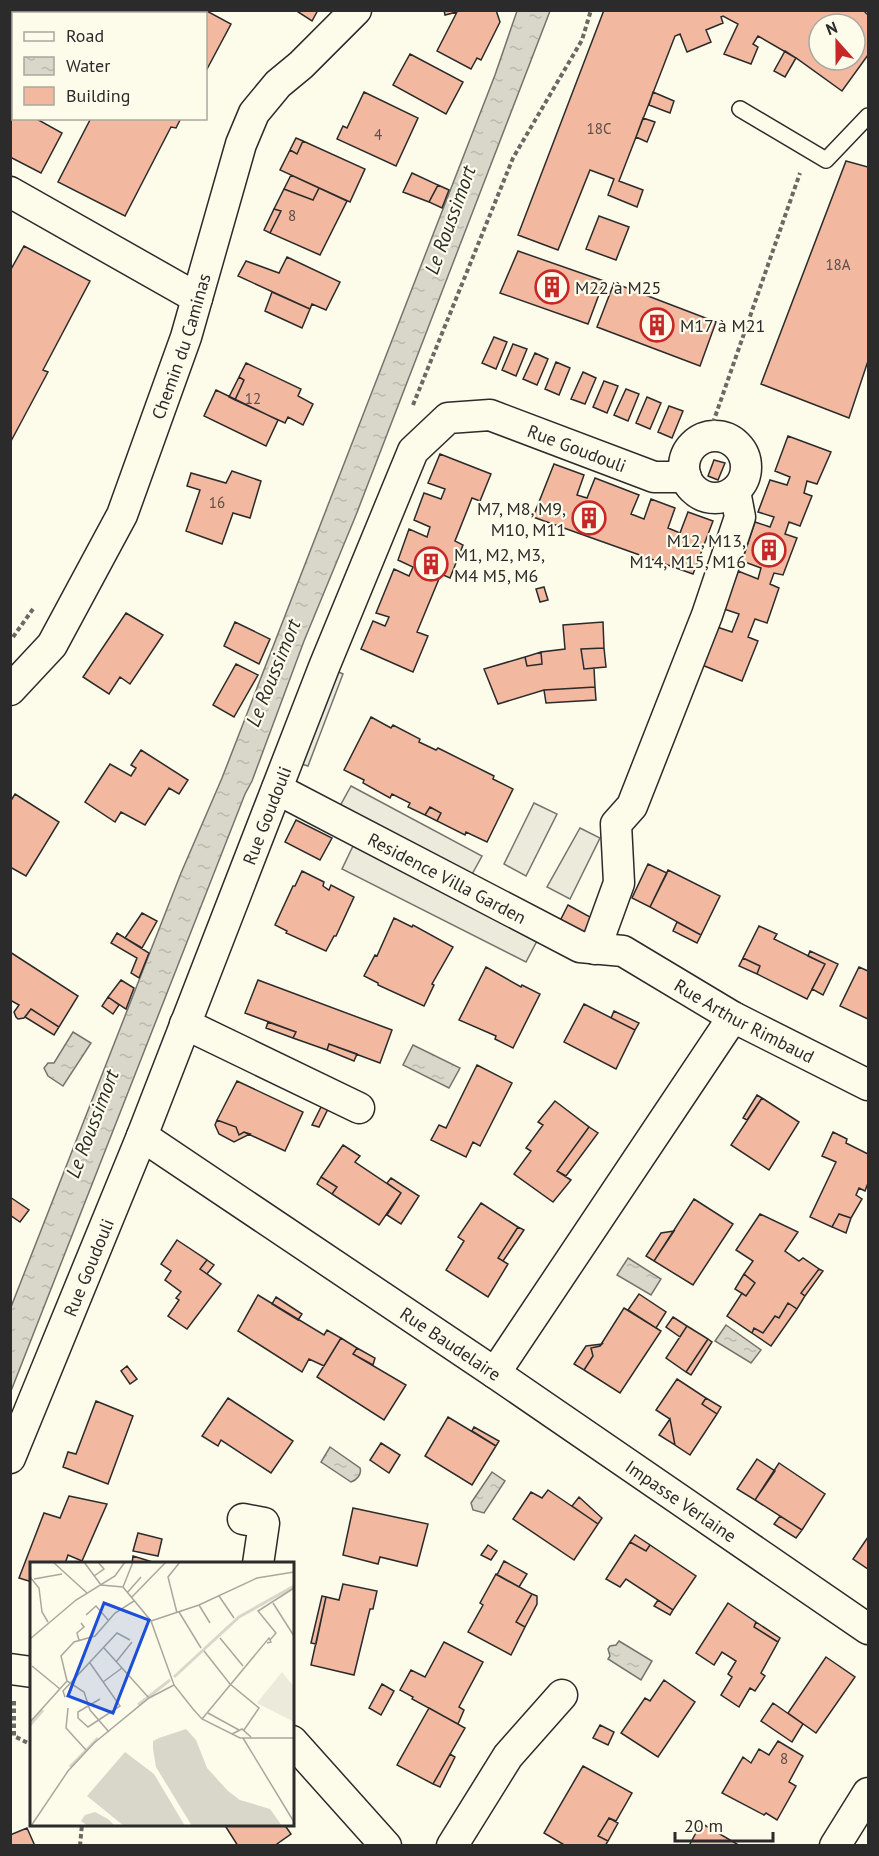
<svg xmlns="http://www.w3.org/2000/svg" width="879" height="1856" font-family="'PT Sans',sans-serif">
  <defs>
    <pattern id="water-ripples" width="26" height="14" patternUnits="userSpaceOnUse" patternTransform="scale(1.5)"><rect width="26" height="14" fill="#d8d7c9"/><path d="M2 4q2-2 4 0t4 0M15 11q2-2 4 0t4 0" fill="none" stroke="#bab9ad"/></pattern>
  </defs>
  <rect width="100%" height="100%" fill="#fdfbea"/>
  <path fill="#eceadb" stroke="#74746e" stroke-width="1.5" d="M 334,670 L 343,674 L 308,766 L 298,763 Z
    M 351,786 L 482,856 L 471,876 L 340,806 Z
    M 534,803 L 557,814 L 526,876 L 504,864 Z
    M 580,828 L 600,838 L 570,899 L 547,887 Z
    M 353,846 L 538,939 L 526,962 L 342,869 Z"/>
  <path fill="url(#water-ripples)" stroke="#74746e" stroke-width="1.5" d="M 517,11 L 550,11 L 356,515 L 304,641 L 252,781 L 245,794 L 11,1391 L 11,1307 L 181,873 L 222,778 L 495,75 Z
    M 73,1032 L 91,1043 L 63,1086 L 48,1076 L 44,1068 L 48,1063 L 54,1063 Z
    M 413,1045 L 460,1068 L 449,1088 L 403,1065 Z
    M 628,1258 L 661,1279 L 651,1295 L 617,1275 Z
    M 726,1325 L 761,1350 L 751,1363 L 715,1341 Z
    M 330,1447 L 360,1468 C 362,1474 357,1480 351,1482 L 321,1462 Z
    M 492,1472 L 505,1481 L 484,1513 L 473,1510 L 471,1503 Z
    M 619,1641 L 652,1661 L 641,1680 L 608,1659 L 610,1656 L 608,1649 L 610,1646 L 616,1645 Z"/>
  <path fill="#f2b8a0" stroke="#2b2b2b" stroke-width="1.5" fill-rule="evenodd" d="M 74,10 L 205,10 L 231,24 L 206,71 L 206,14 L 80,14 Z
    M 295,10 L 318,10 L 312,21 Z
    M 444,10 L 496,10 L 500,22 L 481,60 L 477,58 L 471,69 L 437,51 L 457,12 L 445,15 Z
    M 604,10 L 863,10 L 868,15 L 868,55 L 842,91 L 796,58 L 758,36 L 753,44 L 758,47 L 751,64 L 724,54 L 738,24 L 723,16 L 721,17 L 723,23 L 706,30 L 711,42 L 687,52 L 680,34 L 675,36 L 619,181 L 643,190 L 637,207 L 608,195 L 614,179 L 590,170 L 558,250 L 518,235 ZM 819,24 L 855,24 L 855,60 L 819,60 Z
    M 785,51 L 796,58 L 785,77 L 774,71 Z
    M 410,54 L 463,82 L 446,114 L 393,85 Z
    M 364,92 L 418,118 L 396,166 L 337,139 L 343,126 L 347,128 Z
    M 653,92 L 674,101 L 670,113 L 649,105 Z
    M 10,106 L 14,107 L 14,118 L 35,118 L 62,133 L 41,173 L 10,157 Z
    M 91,118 L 181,118 L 176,128 L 171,127 L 125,216 L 58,182 Z
    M 643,118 L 655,122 L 647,142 L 636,137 Z
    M 296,138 L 303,141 L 297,154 L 290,150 Z
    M 303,141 L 365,169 L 350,202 L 280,170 L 290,150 L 297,154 Z
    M 846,161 L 868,167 L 868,361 L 849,418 L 761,384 Z
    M 412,173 L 438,185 L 429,202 L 403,192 Z
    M 291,175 L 319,188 L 313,200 L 284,189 Z
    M 438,185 L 449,190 L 442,208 L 429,202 Z
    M 319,188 L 347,201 L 320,255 L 270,233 L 281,211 L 274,209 L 284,189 L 313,200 Z
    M 274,209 L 281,211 L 270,233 L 264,230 Z
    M 599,216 L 629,227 L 616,260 L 586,249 Z
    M 24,246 L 90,281 L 43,370 L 48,372 L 10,443 L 10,271 Z
    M 518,251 L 604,281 L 588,324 L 500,293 Z
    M 287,257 L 340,282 L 326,310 L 312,304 L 310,309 L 238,276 L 246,261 L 279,273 Z
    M 614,283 L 716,322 L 700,366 L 597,327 Z
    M 272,292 L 310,309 L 302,328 L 265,311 Z
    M 494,337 L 507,342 L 496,369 L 482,363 Z
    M 513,344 L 527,349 L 516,376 L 502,370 Z
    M 535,353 L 548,359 L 537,385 L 523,379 Z
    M 556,362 L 570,368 L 559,395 L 545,389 Z
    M 246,363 L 301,389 L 298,396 L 313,404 L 303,425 L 288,417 L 285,423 L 235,400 L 244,380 L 239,377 Z
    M 583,372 L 596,378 L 585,404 L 571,399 Z
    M 239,377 L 244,380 L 235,400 L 229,397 Z
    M 604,381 L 618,386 L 607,413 L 593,407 Z
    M 626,389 L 639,394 L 628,421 L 614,415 Z
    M 216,390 L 278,420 L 266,446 L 204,416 Z
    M 647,397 L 661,403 L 650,429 L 636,423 Z
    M 669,406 L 683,411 L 672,438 L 658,432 Z
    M 788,436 L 831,452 L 817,484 L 807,481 L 804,493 L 812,496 L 800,526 L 789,522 L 785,534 L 797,538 L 783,575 L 774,573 L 770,584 L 779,588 L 767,623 L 755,619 L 748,637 L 758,641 L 742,681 L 702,665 L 717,627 L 732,632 L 739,614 L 724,609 L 738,571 L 758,579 L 761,568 L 742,561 L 755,522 L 770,527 L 774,517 L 758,512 L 770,480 L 787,485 L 790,477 L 775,471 Z
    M 440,454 L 491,474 L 480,501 L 472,498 L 455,541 L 463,545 L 450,578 L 441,574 L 417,632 L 428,636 L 413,672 L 361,649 L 373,621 L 385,626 L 389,617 L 376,613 L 394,569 L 409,576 L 413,567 L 398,560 L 409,529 L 427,537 L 430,527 L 414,520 L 424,493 L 441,499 L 445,489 L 428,483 Z
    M 714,460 L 725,463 L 718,480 L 708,476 Z
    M 554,464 L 584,475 L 577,495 L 587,498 L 595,478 L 639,495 L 631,514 L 644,519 L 651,499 L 675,508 L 668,528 L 680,533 L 688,512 L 713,521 L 693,574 L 533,517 Z
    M 232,471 L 261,481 L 250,518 L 233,513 L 222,544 L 186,531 L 200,490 L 187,486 L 191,473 L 226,483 Z
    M 544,587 L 548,600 L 540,602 L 536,589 Z
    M 126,613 L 163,635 L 130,684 L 120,677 L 109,694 L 83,677 Z
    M 235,622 L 270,639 L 259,664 L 224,646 Z
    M 603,622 L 604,648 L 581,649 L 584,669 L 594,668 L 595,687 L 544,690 L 498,704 L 484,669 L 525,657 L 527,666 L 542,664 L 541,652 L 565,649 L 563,625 Z
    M 604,648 L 606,667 L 584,669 L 581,649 Z
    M 541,652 L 542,664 L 527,666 L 525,657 Z
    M 236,664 L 258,675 L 234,717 L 213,705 Z
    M 595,687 L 596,700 L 546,703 L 544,690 Z
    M 371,717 L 391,728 L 393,725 L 420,739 L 419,742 L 436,750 L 438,748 L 494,776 L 493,779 L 513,789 L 487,842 L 466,832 L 465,835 L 437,821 L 441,813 L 430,807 L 425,815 L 408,807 L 410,803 L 392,794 L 390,798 L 363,783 L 364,780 L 344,770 Z
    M 141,750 L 188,780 L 179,794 L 169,788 L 145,825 L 121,812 L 115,822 L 85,802 L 110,764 L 131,776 L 136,768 L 131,765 Z
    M 15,794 L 59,822 L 26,876 L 10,867 L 10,802 Z
    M 430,807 L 441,813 L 437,821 L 425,815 Z
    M 296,820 L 332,838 L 320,860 L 285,842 Z
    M 648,864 L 667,873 L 650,907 L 632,898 Z
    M 668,870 L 720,896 L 701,935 L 650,907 Z
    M 302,871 L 324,882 L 323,886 L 329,890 L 331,885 L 354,897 L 336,936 L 334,936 L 326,951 L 286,933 L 287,931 L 275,925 L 293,886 L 295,886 Z
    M 568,905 L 592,918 L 586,936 L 559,923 Z
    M 142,913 L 157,921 L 142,948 L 125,938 Z
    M 394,918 L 412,927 L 413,925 L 453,947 L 432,984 L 434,985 L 424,1006 L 378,985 L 378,983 L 364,976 L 375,955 L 377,956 Z
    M 677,922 L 701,935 L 697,943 L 673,931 Z
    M 759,926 L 777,934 L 774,939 L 825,964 L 807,999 L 757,974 L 760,966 L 743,958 Z
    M 117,933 L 149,953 L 139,978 L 131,973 L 137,958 L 111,943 Z
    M 810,951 L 838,964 L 823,995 L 812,989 L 825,964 L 808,956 Z
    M 10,952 L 78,996 L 59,1027 L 31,1009 L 24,1018 L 18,1019 L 16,1017 L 14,1012 L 19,1005 L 10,1000 Z
    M 743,958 L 760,966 L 757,974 L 739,966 Z
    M 486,967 L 521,987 L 522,985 L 540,994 L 513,1048 L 495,1039 L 496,1036 L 459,1020 Z
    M 859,967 L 868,971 L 868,1019 L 840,1006 Z
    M 121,980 L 134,988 L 126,1009 L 108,997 Z
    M 258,980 L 392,1030 L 380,1063 L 329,1044 L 327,1050 L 293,1038 L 296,1032 L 245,1013 Z
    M 108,997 L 119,1005 L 113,1014 L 102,1006 Z
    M 584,1004 L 635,1030 L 616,1069 L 564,1042 Z
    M 31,1009 L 59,1027 L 54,1035 L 25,1017 Z
    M 614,1011 L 639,1023 L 635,1030 L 611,1018 Z
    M 268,1022 L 296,1032 L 293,1038 L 266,1028 Z
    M 329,1044 L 357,1054 L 354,1061 L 327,1050 Z
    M 477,1065 L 512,1083 L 480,1146 L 473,1142 L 466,1157 L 431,1140 L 439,1125 L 446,1128 Z
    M 237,1081 L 303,1112 L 285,1151 L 244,1132 L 239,1135 L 236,1127 L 217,1120 Z
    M 757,1095 L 762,1098 L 747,1120 L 743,1118 Z
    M 762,1098 L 799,1122 L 769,1170 L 731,1145 Z
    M 555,1101 L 589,1127 L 557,1171 L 571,1180 L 553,1202 L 514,1174 L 531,1151 L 526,1148 L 543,1125 L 538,1122 Z
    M 323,1103 L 329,1107 L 319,1127 L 312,1125 Z
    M 217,1120 L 236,1127 L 239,1135 L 244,1132 L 250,1134 L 234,1142 L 219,1134 L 215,1125 Z
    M 589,1127 L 598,1133 L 566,1176 L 557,1171 Z
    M 833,1132 L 847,1139 L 846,1143 L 868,1154 L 868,1183 L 865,1191 L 859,1188 L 856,1195 L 862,1199 L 851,1218 L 839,1214 L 832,1227 L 810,1217 L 836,1162 L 822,1156 Z
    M 343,1145 L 360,1156 L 355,1162 L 401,1193 L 379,1225 L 332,1194 L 337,1187 L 321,1177 Z
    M 321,1177 L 337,1187 L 332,1194 L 317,1184 Z
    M 391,1178 L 419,1196 L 401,1224 L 387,1215 L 401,1193 L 387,1183 Z
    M 10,1197 L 29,1210 L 20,1222 L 10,1215 Z
    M 694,1199 L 733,1224 L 693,1285 L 654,1261 Z
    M 481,1203 L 518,1227 L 498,1258 L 508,1264 L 488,1297 L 446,1270 L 464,1241 L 458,1237 Z
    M 760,1214 L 798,1232 L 785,1251 L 799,1261 L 803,1258 L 819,1269 L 801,1293 L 805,1296 L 797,1309 L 788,1303 L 779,1318 L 775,1316 L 763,1333 L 754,1328 L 752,1333 L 727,1316 L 742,1293 L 746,1296 L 755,1283 L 744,1274 L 753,1261 L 736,1250 Z
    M 839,1214 L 851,1218 L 846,1233 L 832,1227 Z
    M 518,1227 L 524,1230 L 503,1261 L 498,1258 Z
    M 674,1231 L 654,1261 L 646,1256 L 661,1233 Z
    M 177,1240 L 207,1260 L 200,1269 L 221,1284 L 187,1329 L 168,1316 L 179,1300 L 176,1298 L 181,1292 L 165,1280 L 171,1271 L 161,1264 Z
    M 207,1260 L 214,1265 L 207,1274 L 200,1269 Z
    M 819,1269 L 823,1271 L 805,1296 L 801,1293 Z
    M 744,1274 L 755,1283 L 746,1296 L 735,1289 Z
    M 639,1294 L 666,1312 L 656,1328 L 628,1310 Z
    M 258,1295 L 324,1335 L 327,1330 L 341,1338 L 324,1366 L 309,1359 L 302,1372 L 238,1331 Z
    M 276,1297 L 302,1314 L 298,1320 L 272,1304 Z
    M 788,1303 L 797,1309 L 771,1346 L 752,1333 L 754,1328 L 763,1333 L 775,1316 L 779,1318 Z
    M 624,1308 L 661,1331 L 620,1393 L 584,1370 L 593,1356 L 591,1348 L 600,1346 Z
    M 673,1317 L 687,1326 L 680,1337 L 666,1327 Z
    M 687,1326 L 708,1339 L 686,1372 L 666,1358 Z
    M 341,1338 L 357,1348 L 353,1354 L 406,1385 L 384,1420 L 317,1377 Z
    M 708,1339 L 712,1342 L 691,1375 L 686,1372 Z
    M 602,1344 L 600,1346 L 591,1348 L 593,1356 L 584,1370 L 574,1364 L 586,1346 Z
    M 357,1348 L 375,1358 L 373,1365 L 353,1354 Z
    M 127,1366 L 137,1379 L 130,1384 L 121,1371 Z
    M 677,1379 L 706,1398 L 702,1404 L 717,1414 L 690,1455 L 675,1445 L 670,1419 L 656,1410 Z
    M 228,1398 L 293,1441 L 271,1473 L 221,1440 L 218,1446 L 202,1436 Z
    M 706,1398 L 721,1407 L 717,1414 L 702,1404 Z
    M 96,1401 L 133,1416 L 108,1484 L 63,1467 L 68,1452 L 76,1454 Z
    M 448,1417 L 496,1446 L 472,1485 L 425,1456 Z
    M 670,1419 L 675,1445 L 659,1435 Z
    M 474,1427 L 499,1441 L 496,1446 L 472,1431 Z
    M 381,1443 L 400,1455 L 389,1473 L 370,1460 Z
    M 757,1459 L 775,1471 L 755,1500 L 737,1489 Z
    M 779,1463 L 825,1494 L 802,1530 L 755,1500 Z
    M 548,1490 L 598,1524 L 574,1560 L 513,1519 L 531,1492 L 542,1498 Z
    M 69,1496 L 107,1504 L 82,1561 L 68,1555 L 65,1564 L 32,1564 L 32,1582 L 19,1578 L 44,1513 L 60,1518 Z
    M 579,1497 L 602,1518 L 598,1524 L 572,1506 Z
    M 353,1508 L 428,1524 L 417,1566 L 380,1557 L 378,1564 L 343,1555 Z
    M 780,1516 L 802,1530 L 796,1538 L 774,1524 Z
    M 138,1533 L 162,1539 L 158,1556 L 133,1551 Z
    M 635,1535 L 650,1545 L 646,1551 L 630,1542 Z
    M 868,1537 L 868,1569 L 853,1559 Z
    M 630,1542 L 646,1551 L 650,1545 L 696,1576 L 673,1610 L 626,1579 L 620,1587 L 606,1579 Z
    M 488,1545 L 497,1551 L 491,1560 L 481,1555 Z
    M 133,1556 L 159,1564 L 132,1564 Z
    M 504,1561 L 527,1574 L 519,1587 L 497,1575 Z
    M 496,1574 L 532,1594 L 516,1622 L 525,1627 L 511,1655 L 468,1632 L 483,1605 L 480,1603 Z
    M 343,1584 L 377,1591 L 373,1609 L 370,1609 L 354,1675 L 311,1665 L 326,1597 L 339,1600 Z
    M 532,1594 L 537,1596 L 537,1604 L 525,1627 L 516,1622 Z
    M 322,1596 L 326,1597 L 316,1644 L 311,1643 Z
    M 658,1600 L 673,1610 L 670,1615 L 654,1606 Z
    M 728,1603 L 756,1622 L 754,1627 L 778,1642 L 761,1673 L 765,1676 L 755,1691 L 750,1688 L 739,1707 L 721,1695 L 732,1677 L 728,1674 L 736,1661 L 722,1652 L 714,1665 L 696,1653 Z
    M 756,1622 L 780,1638 L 778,1642 L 754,1627 Z
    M 444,1642 L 483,1662 L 459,1707 L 464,1710 L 458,1724 L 412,1699 L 413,1697 L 400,1690 L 411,1670 L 425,1677 Z
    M 826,1657 L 855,1677 L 816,1733 L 788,1713 Z
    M 664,1680 L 695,1702 L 658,1757 L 621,1733 L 645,1698 L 650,1701 Z
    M 382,1684 L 394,1691 L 381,1715 L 369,1708 Z
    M 773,1703 L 803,1724 L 792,1742 L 761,1721 Z
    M 429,1708 L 465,1728 L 433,1784 L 397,1765 Z
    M 600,1725 L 614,1732 L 608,1745 L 593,1738 Z
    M 778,1741 L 803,1756 L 789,1782 L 796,1786 L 777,1820 L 766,1813 L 764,1815 L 722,1793 L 743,1757 L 751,1763 L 759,1749 L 769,1755 Z
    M 450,1754 L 455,1757 L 440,1787 L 433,1784 Z
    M 583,1766 L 632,1793 L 616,1821 L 609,1818 L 598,1836 L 608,1841 L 605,1846 L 566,1846 L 544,1833 Z
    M 609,1818 L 618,1823 L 608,1841 L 598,1836 Z
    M 701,1823 L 737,1844 L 736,1846 L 689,1846 Z
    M 224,1824 L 277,1824 L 279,1826 L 284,1824 L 291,1834 L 274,1846 L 238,1846 Z
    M 27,1828 L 35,1846 L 10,1846 L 10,1835 Z"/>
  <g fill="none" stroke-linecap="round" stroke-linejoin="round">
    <g stroke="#2b2b2b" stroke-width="18">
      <path id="service" d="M 740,109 L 826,160 L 868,116"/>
    </g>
    <g stroke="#2b2b2b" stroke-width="33">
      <g id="minor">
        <path d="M 10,192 L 197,298"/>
        <circle cx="715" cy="467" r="31"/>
        <path id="s1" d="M 10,690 L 52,645 L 122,515 L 186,337 L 241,144 L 254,113 L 278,84 L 301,65 L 356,10"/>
        <path id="s2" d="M 277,789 L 580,947 L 623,951 L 733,1017 L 868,1085"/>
        <path d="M 595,949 L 619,883 L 616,824 L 632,806 L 707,615 L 740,517 L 735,491"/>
        <path d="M 185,1024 L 359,1108"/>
        <path id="s3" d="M 142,1136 L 495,1373 L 868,1629"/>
        <path d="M 495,1373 L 733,1017"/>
        <path id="s4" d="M 10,1458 L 142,1136 L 324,667 L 413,451 L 448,418 L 490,415 L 654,477 L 686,477"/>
        <path d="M 243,1519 L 264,1523 L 258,1564"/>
        <path d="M 10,1669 L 32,1672"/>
        <path d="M 292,1741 L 386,1846"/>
        <path d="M 452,1846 L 508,1756 L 562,1695"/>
        <path d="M 835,1846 L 868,1793"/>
      </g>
    </g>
    <path stroke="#6a6964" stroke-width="4" stroke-dasharray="4.5 3" stroke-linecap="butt" d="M 413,405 L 513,158 L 582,40 L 591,10
      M 708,437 L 800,173
      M 13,637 L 33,609
      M 14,1701 L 14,1736 L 32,1745
      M 80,1846 L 82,1824"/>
    <use href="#service" stroke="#fdfbea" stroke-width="15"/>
    <use href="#minor" stroke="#fdfbea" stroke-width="30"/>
  </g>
  <defs>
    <g id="building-ring" transform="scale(1.725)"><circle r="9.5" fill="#fdfbea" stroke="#c62828" stroke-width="1.5"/><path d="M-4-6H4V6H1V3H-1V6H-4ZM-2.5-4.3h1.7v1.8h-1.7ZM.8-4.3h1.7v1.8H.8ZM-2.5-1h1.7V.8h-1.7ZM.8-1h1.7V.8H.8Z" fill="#c62828"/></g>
  </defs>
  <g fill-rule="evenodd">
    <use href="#building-ring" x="552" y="287"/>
    <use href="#building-ring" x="657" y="325"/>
    <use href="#building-ring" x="589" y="518"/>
    <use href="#building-ring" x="769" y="550"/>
    <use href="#building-ring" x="431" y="564"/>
  </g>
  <g text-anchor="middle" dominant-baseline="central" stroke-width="4.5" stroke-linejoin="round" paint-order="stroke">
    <g font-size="15" fill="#5d4e48">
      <text x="599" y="128">18C</text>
      <text x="378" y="134">4</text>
      <text x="292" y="215">8</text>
      <text x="838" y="264">18A</text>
      <text x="253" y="398">12</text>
      <text x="217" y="502">16</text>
      <text x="784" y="1758">8</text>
    </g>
    <g font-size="18" fill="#2b2b2b" stroke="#fdfbea" text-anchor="start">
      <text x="575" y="287">M22 à M25</text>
      <text x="680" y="325">M17 à M21</text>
      <text x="566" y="508" text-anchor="end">M7, M8, M9,<tspan x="566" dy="21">M10, M11</tspan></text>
      <text x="746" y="540" text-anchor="end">M12, M13,<tspan x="746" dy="21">M14, M15, M16</tspan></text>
      <text x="454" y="554">M1, M2, M3,<tspan x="454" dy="21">M4 M5, M6</tspan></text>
    </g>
    <g font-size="18" fill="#2b2b2b" stroke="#fdfbea">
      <text stroke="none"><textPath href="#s1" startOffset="388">Chemin du Caminas</textPath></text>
      <text stroke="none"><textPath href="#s4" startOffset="1268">Rue Goudouli</textPath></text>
      <text stroke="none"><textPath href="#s4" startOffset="692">Rue Goudouli</textPath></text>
      <text stroke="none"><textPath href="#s2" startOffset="192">Residence Villa Garden</textPath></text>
      <text stroke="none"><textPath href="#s2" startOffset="525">Rue Arthur Rimbaud</textPath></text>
      <text stroke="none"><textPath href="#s4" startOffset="206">Rue Goudouli</textPath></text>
      <text stroke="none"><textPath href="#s3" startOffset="372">Rue Baudelaire</textPath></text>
      <text stroke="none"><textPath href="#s3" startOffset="651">Impasse Verlaine</textPath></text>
    </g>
    <g font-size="20" font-style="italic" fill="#2b2b2b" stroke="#fdfbea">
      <text transform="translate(450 220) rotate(-70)">Le Roussimort</text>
      <text transform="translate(273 673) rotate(-68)">Le Roussimort</text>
      <text transform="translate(92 1124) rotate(-69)">Le Roussimort</text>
    </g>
  </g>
  <g transform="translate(30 1562)">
    <rect width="264" height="264" fill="#fdfbea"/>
    <path d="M 252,110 L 264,125 L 264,160 L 227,141 Z" fill="#ecebdb"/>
    <path d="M 156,167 L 166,178 L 177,206 L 198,229 L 210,238 L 240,247 L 252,264 L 162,264 L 126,205 L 123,187 L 123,179 L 129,176 ZM 95,190 L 124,212 L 155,264 L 94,264 L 57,234 ZM 65,250 L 78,257 L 85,264 L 58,264 L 51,259 L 55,253 Z" fill="#d8d7c9"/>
    <path fill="none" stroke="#d8d7c9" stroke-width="3" d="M 144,115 L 209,55 L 264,24M 108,143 L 140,118M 0,163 L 13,148M 40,205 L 68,176"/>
    <path fill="none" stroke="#a9a89e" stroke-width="1.5" d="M 23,0 L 57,31M 54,0 L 71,23 L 93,25M 103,0 L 93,25 L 121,59 L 144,123 L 163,147 L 172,157 L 210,176 L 264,176M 64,14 L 74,7 L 68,0M 0,15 L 9,26 L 12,50 L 18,60M 4,17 L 32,12M 97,31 L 111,15M 189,34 L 204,56M 101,36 L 136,0M 243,41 L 264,74M 169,43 L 180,61M 149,50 L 171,86M 147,51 L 138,15 L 150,0M 56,53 L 66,44 L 79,59M 121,59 L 169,43 L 227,16 L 264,10M 190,76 L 213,104M 0,77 L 46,38 L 85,14 L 95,0M 49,78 L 47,71 L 54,65 L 51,61M 240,78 L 246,71 L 228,49 L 264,26M 74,86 L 119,136M 174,89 L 200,122 L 229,146 L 214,168M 86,100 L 102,80M 60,101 L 90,144 L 58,165 L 48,156 L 48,150 L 70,137M 2,104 L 30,127M 73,120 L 92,106M 35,135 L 33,129 L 87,71 L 100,78M 38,146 L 36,166 L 56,188M 178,151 L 209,168M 172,157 L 239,76 L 241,80 L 237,81M 0,160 L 37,119M 79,170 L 60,148 L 54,130 L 37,119 L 31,94 L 44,80 L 65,74 L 85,51 L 104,39M 202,172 L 212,167 L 221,175M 213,176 L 264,260M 1,264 L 38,209 L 64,181 L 119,136 L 144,123"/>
    <path fill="#1d4ed8" fill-opacity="0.15" stroke="#1d4ed8" stroke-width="3" d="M 74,41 L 119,58 L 83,151 L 38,134 Z"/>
    <rect width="264" height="264" fill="none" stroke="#2b2b2b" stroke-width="3"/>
  </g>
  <rect width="879" height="1856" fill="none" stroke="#2b2b2b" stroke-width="24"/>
  <rect x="12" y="12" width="195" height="108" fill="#fdfbea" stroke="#a9a89e" stroke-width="1.5"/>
  <rect x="24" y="32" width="30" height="9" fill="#fdfbea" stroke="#a9a89e" stroke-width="1.5"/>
  <text x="66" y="42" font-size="18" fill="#2b2b2b">Road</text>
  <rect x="24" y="57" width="30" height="18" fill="url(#water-ripples)" stroke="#a9a89e" stroke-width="1.5"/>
  <text x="66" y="72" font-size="18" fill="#2b2b2b">Water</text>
  <rect x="24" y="87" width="30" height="18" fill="#f2b8a0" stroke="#a9a89e" stroke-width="1.5"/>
  <text x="66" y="102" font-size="18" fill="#2b2b2b">Building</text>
  <g transform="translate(837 42) rotate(339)"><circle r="28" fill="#fdfbea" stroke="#a9a89e" stroke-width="1.5"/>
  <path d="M0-4.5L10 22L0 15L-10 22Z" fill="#c62828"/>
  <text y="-9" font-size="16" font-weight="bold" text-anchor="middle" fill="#2b2b2b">N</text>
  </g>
  <path d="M675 1832v9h98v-9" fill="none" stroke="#2b2b2b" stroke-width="3"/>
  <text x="684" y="1832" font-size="18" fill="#2b2b2b" stroke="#fdfbea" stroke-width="4.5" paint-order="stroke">20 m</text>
</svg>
